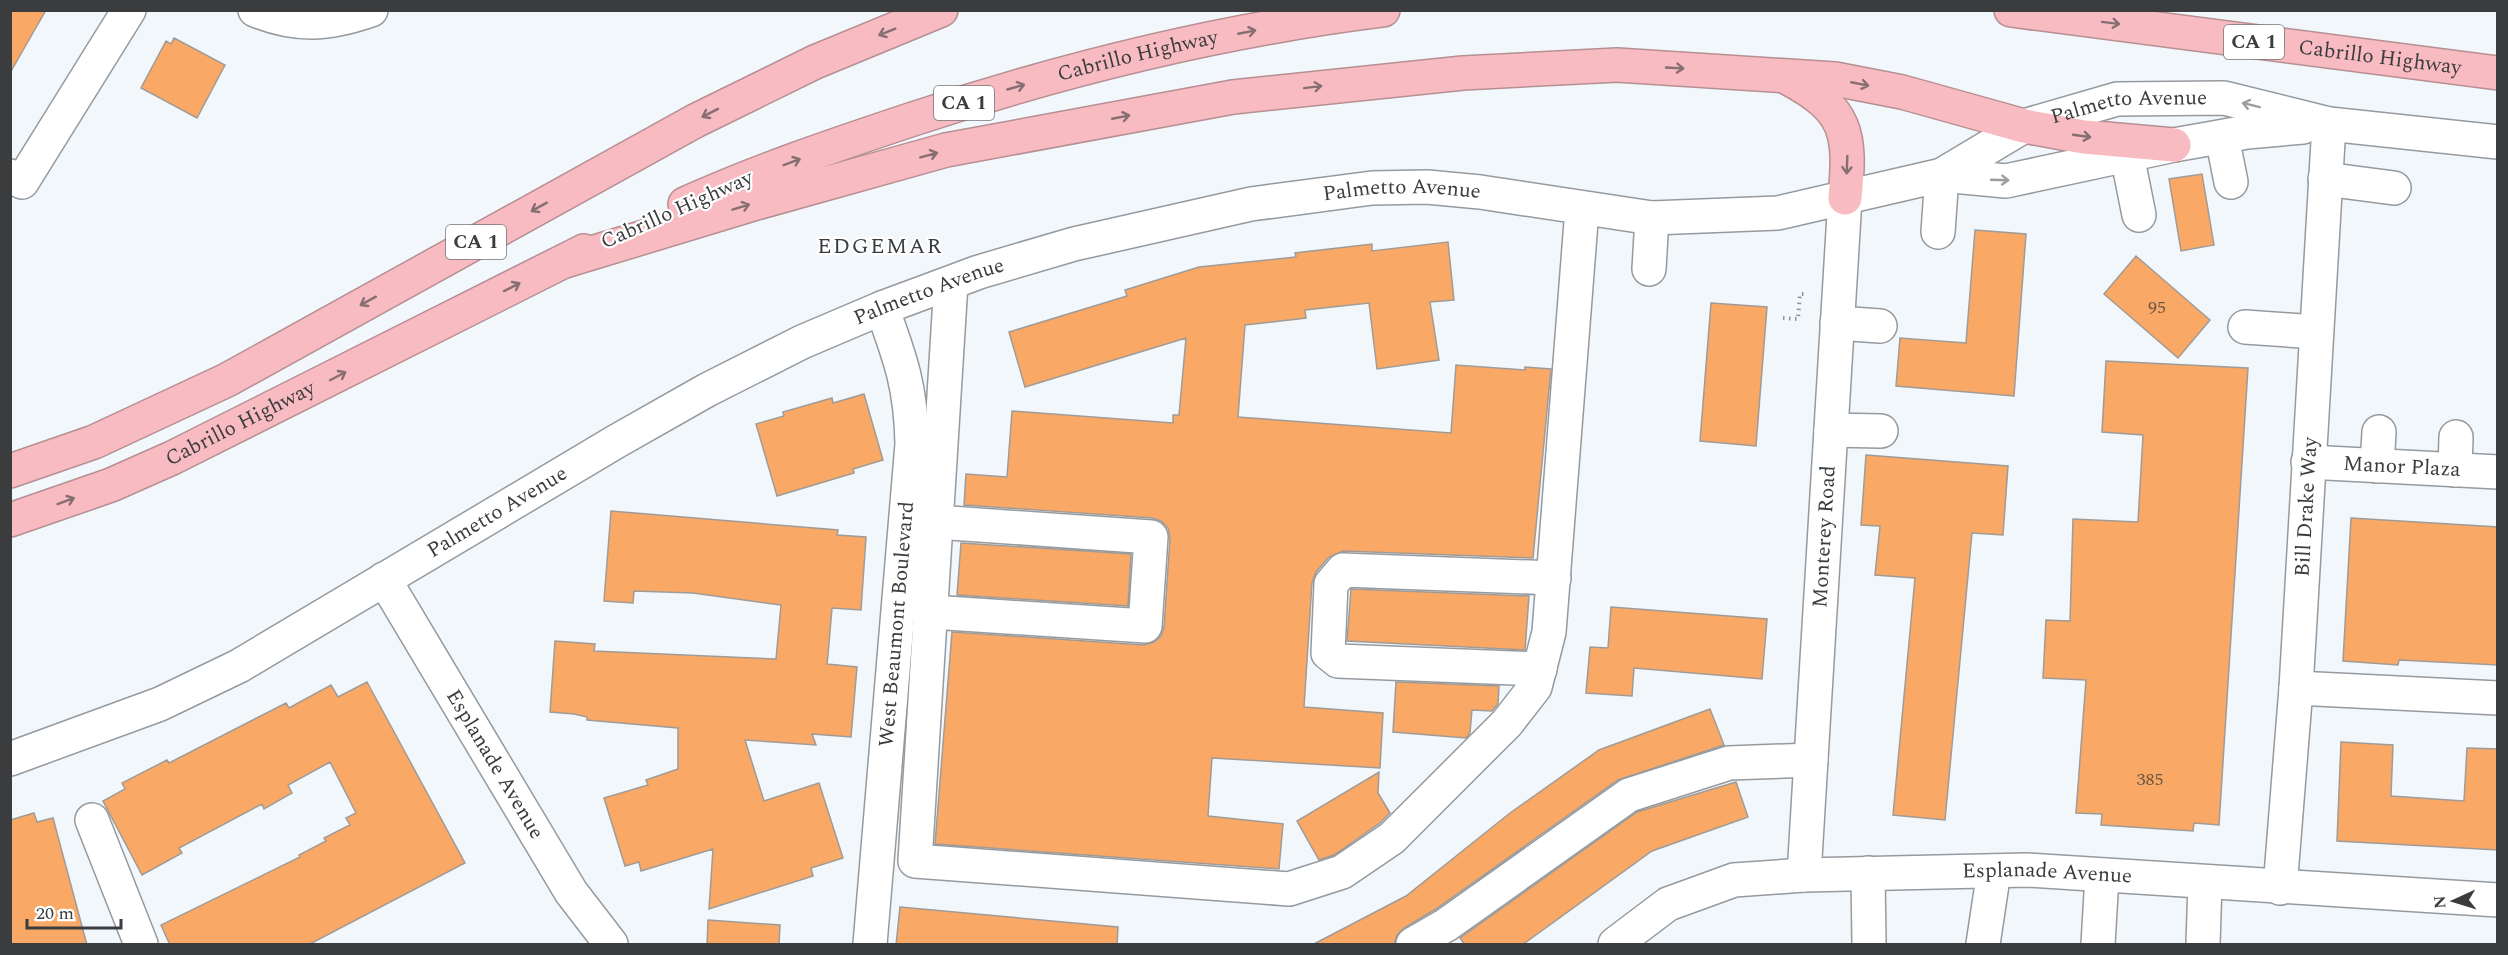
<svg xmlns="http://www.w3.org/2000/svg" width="2508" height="955" font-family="Spectral,serif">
  <rect width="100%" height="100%" fill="#f2f7fc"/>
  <path fill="#f9a865" stroke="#a09b97" stroke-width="1.5" d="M 10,10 L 46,10 L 10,73 Z
    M 174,38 L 225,65 L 197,118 L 141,88 L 166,41 L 171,44 Z
    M 2202,174 L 2214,245 L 2181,251 L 2169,179 Z
    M 1975,230 L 2026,234 L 2014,396 L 1896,386 L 1900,338 L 1966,343 Z
    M 1448,242 L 1454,300 L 1430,302 L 1439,360 L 1377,369 L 1369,303 L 1305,310 L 1306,318 L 1245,325 L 1238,417 L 1451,433 L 1456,365 L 1525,370 L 1525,367 L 1551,369 L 1533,558 L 1343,551 L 1329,557 L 1316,572 L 1312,583 L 1304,707 L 1383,713 L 1380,768 L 1212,758 L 1208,816 L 1283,824 L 1279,869 L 935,844 L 952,632 L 1144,645 L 1154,642 L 1161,636 L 1164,627 L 1170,538 L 1168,528 L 1161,521 L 1152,518 L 964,505 L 966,474 L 1007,477 L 1012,411 L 1173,423 L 1173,415 L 1179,415 L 1186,338 L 1025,387 L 1009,332 L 1127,296 L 1125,290 L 1199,267 L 1296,257 L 1295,253 L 1372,244 L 1372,251 Z
    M 2136,256 L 2210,320 L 2178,358 L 2104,294 Z
    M 1711,303 L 1767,307 L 1756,446 L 1700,441 Z
    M 2106,361 L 2248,368 L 2219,825 L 2194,823 L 2193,831 L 2101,825 L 2102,814 L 2076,813 L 2086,680 L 2043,678 L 2046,620 L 2070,621 L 2073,519 L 2138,522 L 2143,435 L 2102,432 Z
    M 864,394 L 883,460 L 853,469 L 854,473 L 777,496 L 756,424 L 784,416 L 783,412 L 832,398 L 833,403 Z
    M 1866,455 L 2008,466 L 2003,535 L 1972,533 L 1945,820 L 1893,815 L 1915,578 L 1875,575 L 1880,526 L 1861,525 Z
    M 611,511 L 838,530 L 837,535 L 866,537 L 861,610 L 832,608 L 828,655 L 827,664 L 857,667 L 851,737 L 812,734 L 816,745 L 745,740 L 764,801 L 819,783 L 843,858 L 811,868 L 813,876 L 709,909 L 713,849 L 641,871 L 639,862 L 625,866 L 604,798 L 648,785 L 646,780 L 678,769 L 678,728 L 587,720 L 587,717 L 574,714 L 550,712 L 555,641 L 595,644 L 594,651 L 776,659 L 781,605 L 693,593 L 634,591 L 633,603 L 604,601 Z
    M 2351,518 L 2498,527 L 2498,665 L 2399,660 L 2398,665 L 2343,661 Z
    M 961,543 L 1131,554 L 1128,606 L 957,595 Z
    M 1351,589 L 1529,596 L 1525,650 L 1347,641 Z
    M 1611,607 L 1767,619 L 1762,679 L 1634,668 L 1632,696 L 1586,693 L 1590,647 L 1608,648 Z
    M 367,682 L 465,863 L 308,945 L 170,945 L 161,925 L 300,857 L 299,855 L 326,841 L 324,838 L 350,825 L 346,818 L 356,813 L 330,762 L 288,785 L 292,793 L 264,809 L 262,804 L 179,848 L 182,853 L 142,875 L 103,801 L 125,789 L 122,783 L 167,760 L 169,763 L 286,703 L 289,708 L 331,685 L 338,697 Z
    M 1396,682 L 1499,686 L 1498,704 L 1492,711 L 1472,710 L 1470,733 L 1466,738 L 1393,732 Z
    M 1710,709 L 1724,745 L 1618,780 L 1436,909 L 1404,928 L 1397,935 L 1394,945 L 1312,945 L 1406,896 L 1510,813 L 1599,750 Z
    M 2341,742 L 2393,745 L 2391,796 L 2464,801 L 2467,748 L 2498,749 L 2498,850 L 2337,841 Z
    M 1379,772 L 1378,793 L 1390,813 L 1380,823 L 1334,855 L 1319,860 L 1297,821 Z
    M 1736,782 L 1748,817 L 1652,851 L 1522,945 L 1465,945 L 1460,938 L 1637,812 Z
    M 34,813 L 37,822 L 53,818 L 87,945 L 10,945 L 10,820 Z
    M 900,907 L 1118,927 L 1117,945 L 896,945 Z
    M 708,920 L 780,925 L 779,945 L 707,945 Z"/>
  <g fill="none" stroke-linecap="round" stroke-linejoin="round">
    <g stroke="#959a9f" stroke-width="36">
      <g id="minor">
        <path d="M 255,10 C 297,27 328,25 371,10"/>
        <path d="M 2222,137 L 2231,182"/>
        <path d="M 2127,155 L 2139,215"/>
        <path d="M 1942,175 L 2006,181 L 2174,145 L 2247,132 L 2303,127"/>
        <path d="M 10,176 L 22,182 L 129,10"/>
        <path d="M 2325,179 L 2394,188"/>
        <path d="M 1938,232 L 1942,175"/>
        <path d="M 1649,269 L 1652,218"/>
        <path d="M 951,283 L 915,861 L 1289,889 L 1342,872 L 1392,838 L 1507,723 L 1535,687 L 1549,632 L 1582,209"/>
        <path d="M 1837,323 L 1880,326"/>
        <path d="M 2245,327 L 2316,332"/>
        <path d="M 1831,430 L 1881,431"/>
        <path id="s1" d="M 2308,462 L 2498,472"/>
        <path d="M 2377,466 L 2379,432"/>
        <path d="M 2455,470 L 2456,437"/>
        <path id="s2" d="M 384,579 L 571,892 L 611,944"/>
        <path d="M 931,612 L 1145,626 L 1151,537 L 936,522"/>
        <path d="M 1540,669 L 1338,661 L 1328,653 L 1331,584 L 1343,570 L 1554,578"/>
        <path d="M 2296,688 L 2498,698"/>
        <path id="s3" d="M 10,759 L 160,704 L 239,666 L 617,441 L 707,390 L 802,342 L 882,308 L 979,272 L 1074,244 L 1251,204 L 1372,188 L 1427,187 L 1480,192 L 1652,218 L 1778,213 L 1942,175 L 2024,126 L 2117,99 L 2224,98 L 2329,124 L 2498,142"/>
        <path d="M 92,820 L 141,944"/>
        <path d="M 1868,873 L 1869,944"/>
        <path id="s4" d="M 1804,875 L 1845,198"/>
        <path id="s5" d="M 2280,888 L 2296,688 L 2329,124"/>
        <path id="s6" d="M 870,944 L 912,444 C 911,388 901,360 882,308"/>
        <path d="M 1413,944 L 1446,925 L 1629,795 L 1729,763 L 1811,760"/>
        <path id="s7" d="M 1615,944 L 1668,904 L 1734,880 L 1804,875 L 2027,870 L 2498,900"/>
        <path d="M 1983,944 L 1994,871"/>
        <path d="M 2098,944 L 2102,876"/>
        <path d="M 2203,944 L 2205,883"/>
      </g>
    </g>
    <g stroke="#b68f93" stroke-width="36">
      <g id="highway">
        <path id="s8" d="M 2011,10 L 2498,73"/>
        <path d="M 1788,78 C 1848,110 1851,133 1845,198"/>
        <path id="s9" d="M 685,204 C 758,171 835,145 910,120 C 1064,69 1222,30 1383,10"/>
        <path d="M 565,261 L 753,204 L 946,150 L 1233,97 L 1463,73 L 1617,65 L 1835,79 L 1902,92 L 2024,126 L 2084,137 L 2174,145"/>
        <path d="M 10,471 L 94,442 L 227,380 L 695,121 L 815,62 L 941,10"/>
        <path id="s10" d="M 10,520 L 111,485 L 172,458 L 584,251"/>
      </g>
    </g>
    <path stroke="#919498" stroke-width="4" stroke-dasharray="1.5 4.5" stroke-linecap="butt" d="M 1783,318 L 1798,319 L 1800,294 L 1807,294"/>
    <use href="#minor" stroke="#fff" stroke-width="33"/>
    <use href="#highway" stroke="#f8bbc1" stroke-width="33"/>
  </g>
  <defs><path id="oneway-shaft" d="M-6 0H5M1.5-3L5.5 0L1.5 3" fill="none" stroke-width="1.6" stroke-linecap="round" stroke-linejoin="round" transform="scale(1.5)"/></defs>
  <g stroke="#866f72">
    <use href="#oneway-shaft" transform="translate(2111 23) rotate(7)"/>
    <use href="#oneway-shaft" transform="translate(887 32) rotate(158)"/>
    <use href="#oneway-shaft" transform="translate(1247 32) rotate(-11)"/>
    <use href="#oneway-shaft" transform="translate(1675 68) rotate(3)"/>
    <use href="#oneway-shaft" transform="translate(1860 84) rotate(11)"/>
    <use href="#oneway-shaft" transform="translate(1016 87) rotate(-16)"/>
    <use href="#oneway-shaft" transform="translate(1313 87) rotate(-7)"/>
    <use href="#oneway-shaft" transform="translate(710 113) rotate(153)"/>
    <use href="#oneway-shaft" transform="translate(1121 117) rotate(-11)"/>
    <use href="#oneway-shaft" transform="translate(2082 136) rotate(8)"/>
    <use href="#oneway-shaft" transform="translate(929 155) rotate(-15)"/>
    <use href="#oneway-shaft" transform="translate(792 162) rotate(-21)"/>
    <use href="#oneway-shaft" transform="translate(1847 165) rotate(92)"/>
    <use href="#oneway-shaft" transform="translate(539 207) rotate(151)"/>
    <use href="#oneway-shaft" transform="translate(741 207) rotate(-17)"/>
    <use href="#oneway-shaft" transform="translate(512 287) rotate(-27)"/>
    <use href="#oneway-shaft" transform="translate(368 301) rotate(151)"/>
    <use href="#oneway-shaft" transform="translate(338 376) rotate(-28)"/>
    <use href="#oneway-shaft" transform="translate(66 501) rotate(-20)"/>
  </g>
  <g stroke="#9c9e9e">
    <use href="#oneway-shaft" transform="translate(2251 105) rotate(-166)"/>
    <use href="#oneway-shaft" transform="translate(2000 180) rotate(2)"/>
  </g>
  <g text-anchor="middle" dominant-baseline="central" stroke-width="4.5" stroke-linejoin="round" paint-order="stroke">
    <g font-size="18" fill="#6a5748">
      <text x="2157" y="307">95</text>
      <text x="2150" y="779">385</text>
    </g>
    <g fill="#fff" stroke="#757678" stroke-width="1.5">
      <rect x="2224" y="25" width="60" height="34" rx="4.5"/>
      <rect x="934" y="86" width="60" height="34" rx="4.5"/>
      <rect x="446" y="225" width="60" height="34" rx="4.5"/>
    </g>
    <g font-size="20" font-weight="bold" fill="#3a3c3e">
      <text x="2254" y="42">CA 1</text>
      <text x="964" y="103">CA 1</text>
      <text x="476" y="242">CA 1</text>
    </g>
    <g font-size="21" fill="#3a3c3e" stroke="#fff">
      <text stroke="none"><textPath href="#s9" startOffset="477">Cabrillo Highway</textPath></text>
      <text stroke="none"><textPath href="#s8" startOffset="372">Cabrillo Highway</textPath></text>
      <text stroke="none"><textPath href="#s3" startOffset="2270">Palmetto Avenue</textPath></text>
      <text stroke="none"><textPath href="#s3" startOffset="1520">Palmetto Avenue</textPath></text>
      <text transform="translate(677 210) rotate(-24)">Cabrillo Highway</text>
      <text stroke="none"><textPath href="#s3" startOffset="1034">Palmetto Avenue</textPath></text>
      <text stroke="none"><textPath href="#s10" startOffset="250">Cabrillo Highway</textPath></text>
      <text stroke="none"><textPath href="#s1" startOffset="94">Manor Plaza</textPath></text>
      <text stroke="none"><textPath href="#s5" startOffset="382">Bill Drake Way</textPath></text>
      <text stroke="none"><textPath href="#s3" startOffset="548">Palmetto Avenue</textPath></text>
      <text stroke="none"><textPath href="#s4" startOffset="339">Monterey Road</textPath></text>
      <text stroke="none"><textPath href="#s6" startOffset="321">West Beaumont Boulevard</textPath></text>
      <text stroke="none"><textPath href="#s2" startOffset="216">Esplanade Avenue</textPath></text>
      <text stroke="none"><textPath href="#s7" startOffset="450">Esplanade Avenue</textPath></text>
    </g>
    <g font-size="22" letter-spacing="1.5" fill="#3a3c3e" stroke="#fff">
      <text x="880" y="246">EDGEMAR</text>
    </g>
  </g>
  <rect width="2508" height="955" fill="none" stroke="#3a3c3e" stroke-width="24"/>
  <g transform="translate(2454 901) rotate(266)" stroke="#ffffff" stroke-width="4.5" paint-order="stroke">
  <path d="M0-4.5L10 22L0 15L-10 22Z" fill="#3a3c3e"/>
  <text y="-9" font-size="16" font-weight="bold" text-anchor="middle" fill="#3a3c3e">N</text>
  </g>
  <path d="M27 919v9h94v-9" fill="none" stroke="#3a3c3e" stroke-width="3"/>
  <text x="36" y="919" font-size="18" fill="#3a3c3e" stroke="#ffffff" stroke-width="4.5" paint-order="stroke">20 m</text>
</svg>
